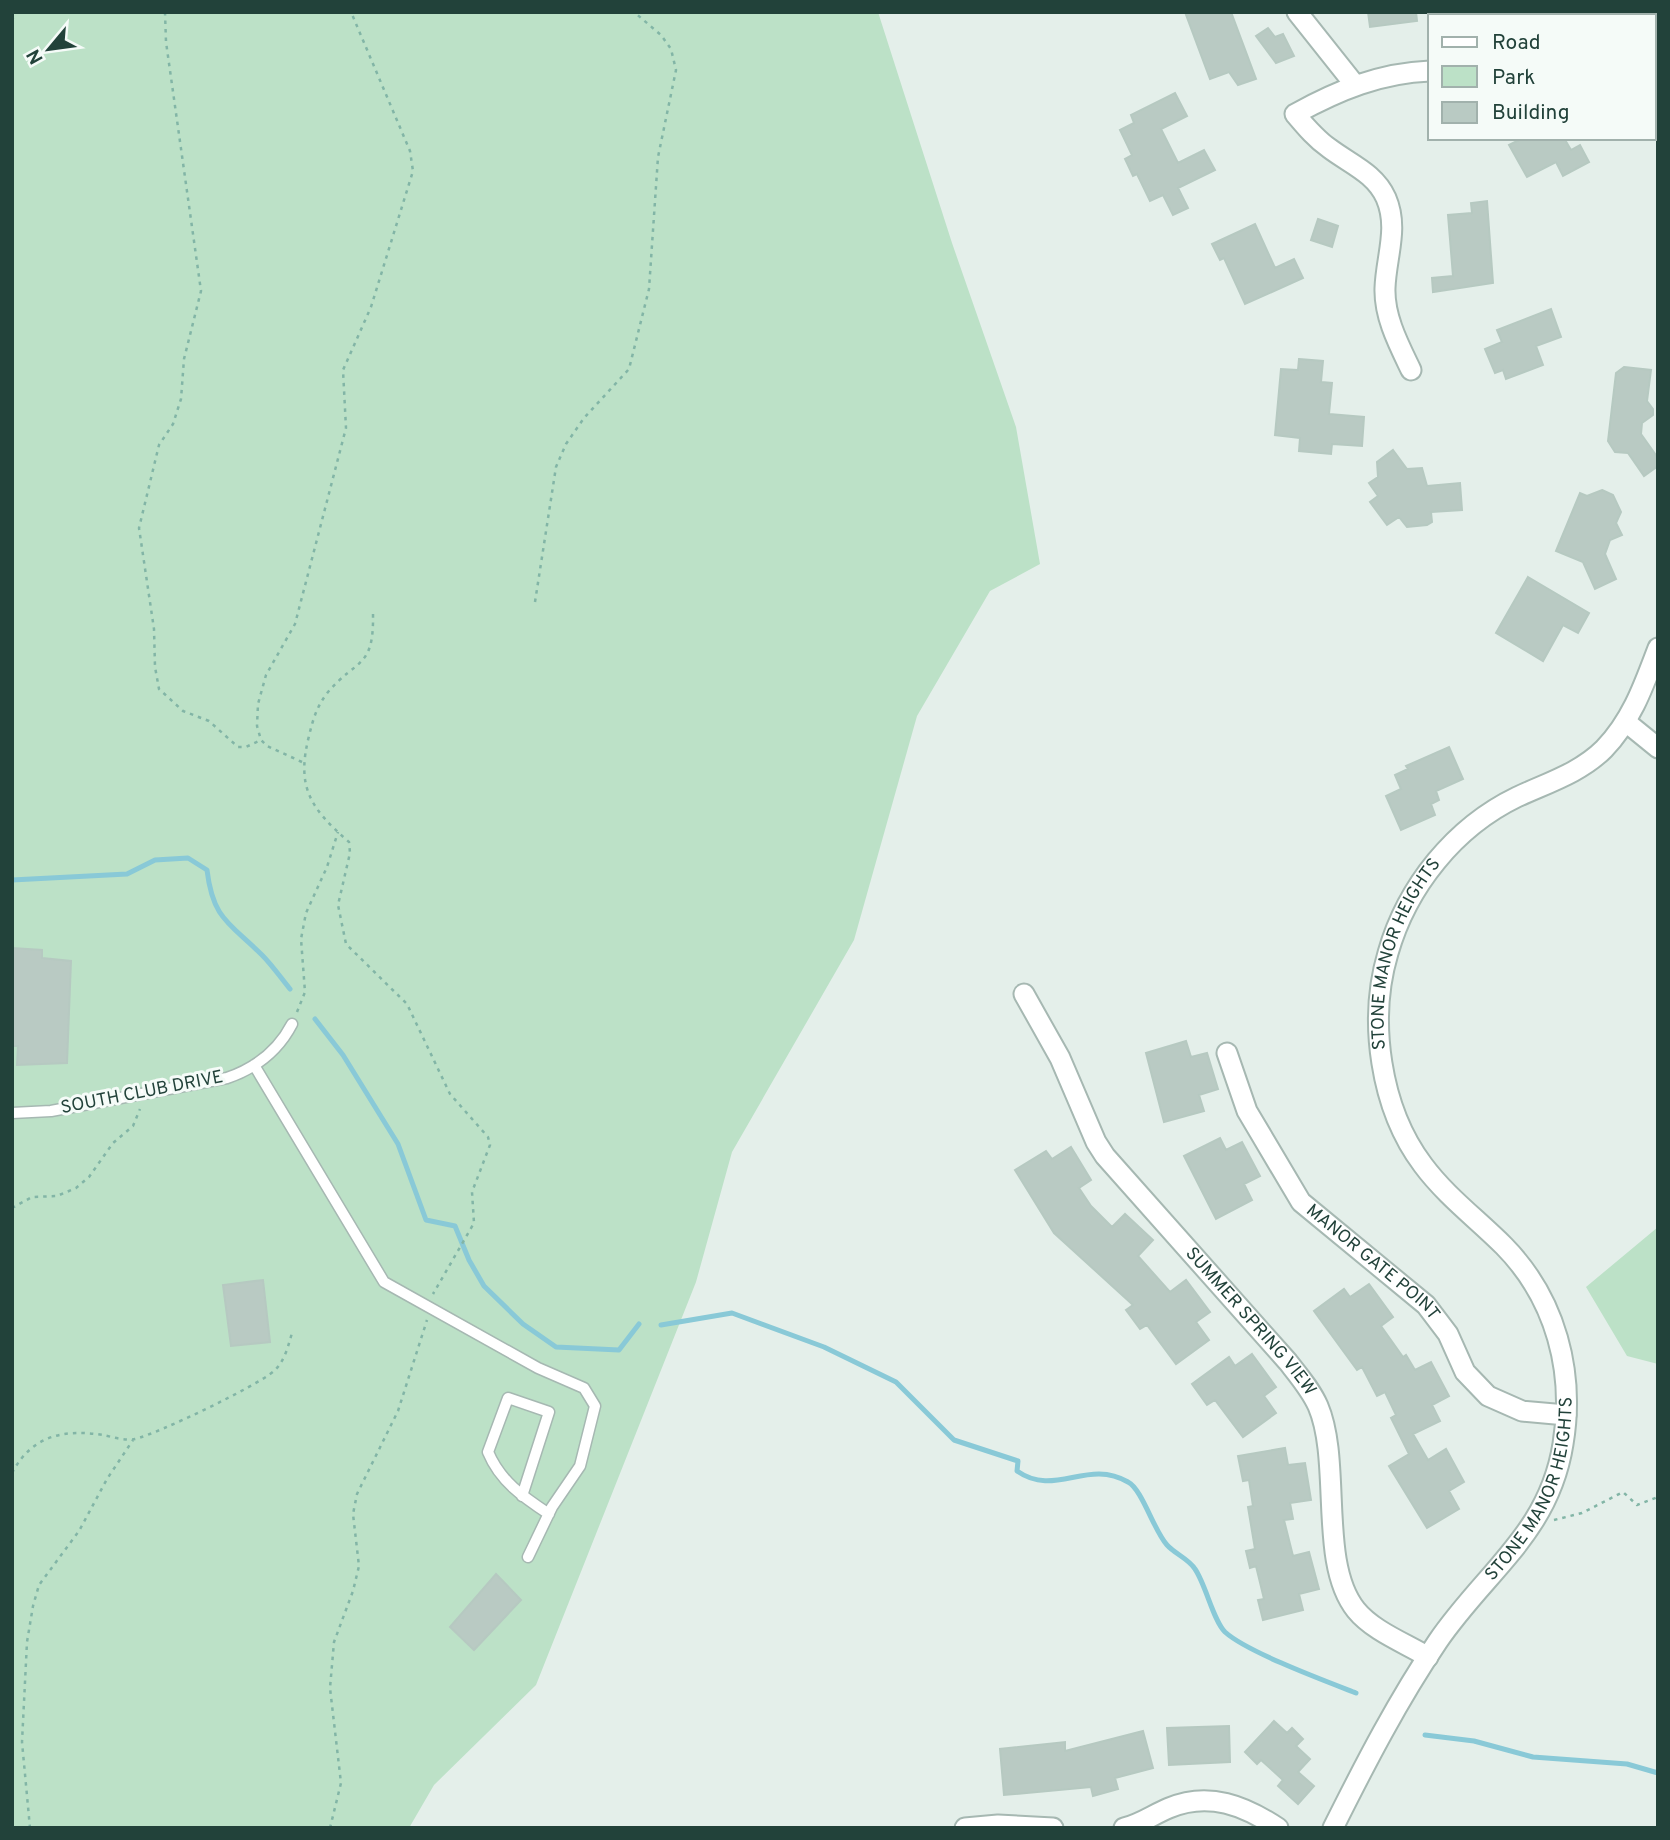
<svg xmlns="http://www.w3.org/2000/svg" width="1670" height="1840" font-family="Overpass,sans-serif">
  <rect width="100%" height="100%" fill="#e4efea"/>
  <path fill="#bce1c7" d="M 12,12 L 878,12 L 952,243 L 1016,427 L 1040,564 L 990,591 L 917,716 L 854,940 L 732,1152 L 696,1282 L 536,1685 L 434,1785 L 409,1828 L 12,1828 Z
    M 1658,1227 L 1658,1364 L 1627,1356 L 1586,1287 Z"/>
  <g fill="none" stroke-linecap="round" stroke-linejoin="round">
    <path stroke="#89c9d7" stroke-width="5" d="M 12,880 L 127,874 L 155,860 L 188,858 L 207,870 C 213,920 230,923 262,955 C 272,965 281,978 290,989
      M 315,1019 L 343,1055 L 398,1144 L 426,1220 L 455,1226 L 469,1260 L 484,1286 L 523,1324 L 556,1347 L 619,1350 L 639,1324
      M 661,1325 L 732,1313 L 824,1347 L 896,1382 L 954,1440 L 1018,1461 L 1017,1471 C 1055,1498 1087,1458 1128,1482 C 1142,1489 1154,1531 1167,1545 C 1175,1554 1189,1559 1195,1569 C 1206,1585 1213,1620 1225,1632 C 1247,1652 1325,1681 1356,1693
      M 1425,1735 L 1474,1741 L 1533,1757 L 1627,1764 L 1658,1773"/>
  </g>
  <path fill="#b9cac3" stroke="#b6c9c1" stroke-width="2" d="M 1185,12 L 1231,12 L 1256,79 L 1238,85 L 1229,72 L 1210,79 Z
    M 1368,12 L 1416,12 L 1417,21 L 1370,27 Z
    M 1268,28 L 1275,37 L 1283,34 L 1294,56 L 1276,63 L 1256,36 Z
    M 1175,93 L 1187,116 L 1161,129 L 1178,163 L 1204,150 L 1215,170 L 1178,188 L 1188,208 L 1173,215 L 1163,195 L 1150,201 L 1137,174 L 1133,176 L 1125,159 L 1132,155 L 1120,130 L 1134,123 L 1131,115 Z
    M 1523,138 L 1564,138 L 1571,150 L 1580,145 L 1589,162 L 1563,176 L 1556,162 L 1527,177 L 1509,145 Z
    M 1487,201 L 1493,283 L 1433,292 L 1432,278 L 1453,276 L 1448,215 L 1472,213 L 1471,203 Z
    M 1318,219 L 1338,226 L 1332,247 L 1311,240 Z
    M 1255,224 L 1275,268 L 1294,259 L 1303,278 L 1245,304 L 1224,258 L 1220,260 L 1212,244 Z
    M 1551,309 L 1561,337 L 1536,346 L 1543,365 L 1506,379 L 1503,370 L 1495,373 L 1485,349 L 1502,342 L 1497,330 Z
    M 1299,359 L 1323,361 L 1321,382 L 1332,383 L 1329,414 L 1364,417 L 1362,446 L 1332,444 L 1331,454 L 1299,451 L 1300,438 L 1275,435 L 1281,369 L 1298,370 Z
    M 1624,367 L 1651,370 L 1647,401 L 1653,409 L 1653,415 L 1642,423 L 1641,434 L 1658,458 L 1658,466 L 1644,476 L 1628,453 L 1615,452 L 1608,441 L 1616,373 Z
    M 1393,450 L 1407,469 L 1422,468 L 1427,486 L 1460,483 L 1462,510 L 1431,512 L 1432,522 L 1427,525 L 1407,527 L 1399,517 L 1387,525 L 1370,502 L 1378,496 L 1369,483 L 1378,477 L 1377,462 Z
    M 1602,490 L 1613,495 L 1621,512 L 1616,523 L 1622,535 L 1610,540 L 1605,554 L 1616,579 L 1595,589 L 1583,562 L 1556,551 L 1580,493 L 1587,496 Z
    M 1528,577 L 1589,613 L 1578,633 L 1563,625 L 1543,661 L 1496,633 Z
    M 1449,747 L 1463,779 L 1436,791 L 1439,800 L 1431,804 L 1435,815 L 1401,830 L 1386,796 L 1401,789 L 1395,775 L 1408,769 L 1406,766 Z
    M 12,948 L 42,950 L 42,958 L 71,961 L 67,1063 L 17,1065 L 18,1046 L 12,1046 Z
    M 1186,1041 L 1191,1057 L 1207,1053 L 1218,1089 L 1199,1095 L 1204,1111 L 1164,1122 L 1146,1053 Z
    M 1220,1138 L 1226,1150 L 1242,1142 L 1260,1176 L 1244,1184 L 1252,1200 L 1216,1219 L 1184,1156 Z
    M 1071,1147 L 1091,1180 L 1079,1188 L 1091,1206 L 1112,1227 L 1125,1214 L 1153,1240 L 1138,1256 L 1170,1292 L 1186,1280 L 1210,1312 L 1196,1322 L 1209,1340 L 1176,1364 L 1147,1325 L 1140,1329 L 1126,1310 L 1133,1305 L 1054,1233 L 1015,1170 L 1046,1151 L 1052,1159 Z
    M 263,1280 L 270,1342 L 231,1346 L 223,1285 Z
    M 1369,1284 L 1393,1317 L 1381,1326 L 1403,1357 L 1406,1355 L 1415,1370 L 1431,1362 L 1449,1396 L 1432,1405 L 1440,1421 L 1413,1434 L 1428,1460 L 1446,1449 L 1464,1482 L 1449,1491 L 1459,1509 L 1427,1528 L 1389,1466 L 1409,1454 L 1391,1418 L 1396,1415 L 1385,1392 L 1377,1396 L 1362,1367 L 1357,1370 L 1314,1311 L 1344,1289 L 1350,1297 Z
    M 1252,1354 L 1276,1387 L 1264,1396 L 1276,1413 L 1243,1437 L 1215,1400 L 1207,1405 L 1192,1384 L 1229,1357 L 1235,1366 Z
    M 1285,1448 L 1288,1465 L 1305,1463 L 1311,1500 L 1290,1503 L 1293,1519 L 1284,1520 L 1293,1556 L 1309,1552 L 1319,1589 L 1299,1594 L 1303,1610 L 1263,1620 L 1258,1600 L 1264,1599 L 1256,1566 L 1250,1568 L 1246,1551 L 1255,1549 L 1248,1507 L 1253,1506 L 1249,1480 L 1243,1481 L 1238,1456 Z
    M 496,1574 L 521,1600 L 474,1650 L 450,1627 Z
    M 1274,1721 L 1287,1733 L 1292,1728 L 1303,1739 L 1296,1746 L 1310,1759 L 1298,1772 L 1314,1786 L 1298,1804 L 1278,1786 L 1283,1780 L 1261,1760 L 1257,1764 L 1245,1752 Z
    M 1229,1726 L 1230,1762 L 1169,1765 L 1167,1728 Z
    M 1143,1731 L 1153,1768 L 1115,1778 L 1118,1789 L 1093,1796 L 1091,1787 L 1004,1795 L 1000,1749 L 1065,1742 L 1065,1751 Z"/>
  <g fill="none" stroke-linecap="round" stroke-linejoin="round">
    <g stroke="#a6b8b2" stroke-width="13">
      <path id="service" d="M 254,1065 L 384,1282 L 538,1368 L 584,1388 L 595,1406 L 580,1466 L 552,1507 L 528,1557
        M 12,1113 L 51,1111 L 227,1078 C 256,1068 278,1051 292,1024
        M 522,1496 L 549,1412 L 508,1398 L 488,1452 C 500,1481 523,1497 549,1514"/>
    </g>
    <g stroke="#a6b8b2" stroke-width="23">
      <g id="minor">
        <path d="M 1297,12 L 1355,85"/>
        <path d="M 1613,16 L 1617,12"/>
        <path d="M 1411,370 C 1399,345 1384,317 1385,288 C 1386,257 1399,228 1386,198 C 1375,173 1350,164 1329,148 C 1316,139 1306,127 1295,114 C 1339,90 1380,73 1430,71"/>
        <path d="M 1626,722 L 1658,748"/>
        <path id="s1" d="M 1024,994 L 1060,1058 L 1096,1142 L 1105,1156 L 1288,1362 C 1299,1376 1311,1390 1318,1406 C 1342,1462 1318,1563 1356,1610 C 1373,1631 1405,1643 1428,1657"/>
        <path id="s2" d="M 1227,1053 L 1247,1111 L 1301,1202 L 1426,1305 L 1448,1334 L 1465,1372 L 1488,1396 L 1522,1411 L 1566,1415"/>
        <path d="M 965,1828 L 998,1825 L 1053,1828"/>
        <path d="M 1124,1828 C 1141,1824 1154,1814 1169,1808 C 1209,1791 1245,1806 1278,1828"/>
        <path id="s3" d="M 1333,1828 C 1365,1764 1398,1700 1438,1641 C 1485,1572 1549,1533 1563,1444 C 1575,1372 1556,1299 1504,1246 C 1477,1219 1446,1196 1423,1165 C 1380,1108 1368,1020 1388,953 C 1407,886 1455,827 1517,797 C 1547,783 1580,773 1604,749 C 1632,720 1644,685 1658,648"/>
      </g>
    </g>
    <path stroke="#82b5a6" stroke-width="2.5" stroke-dasharray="3.5 5" stroke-linecap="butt" d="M 165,12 L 166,42 L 201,291 L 184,359 L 181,399 L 173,424 L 159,445 L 139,528 L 154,629 L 155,667 L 159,689 L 183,711 L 209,721 L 238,747 L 246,747 L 261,740
      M 12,21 L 15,12
      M 535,602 L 556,467 L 566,444 L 584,418 L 629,369 L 649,289 L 658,157 L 676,70 L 671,49 L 661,35 L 634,12
      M 373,614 C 374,669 357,658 328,692 C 317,706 313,719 309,736 C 296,787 310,808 349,842 L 350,853 L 338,905 L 346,944 L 407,1004 L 450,1094 L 488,1137 L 490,1145 L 472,1192 L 474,1223 L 433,1294
      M 302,762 L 267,746 L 261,740 L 257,726 L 258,704 L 266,675 L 295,624 L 346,428 L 343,370 L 371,307 L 413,171 L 410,151 L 351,12
      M 297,1012 L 305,992 L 301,939 L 306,913 L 327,867 L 338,832
      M 12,1208 L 32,1197 L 57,1196 L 76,1188 L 89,1177 L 113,1143 L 133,1126 L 140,1109
      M 12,1473 C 32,1435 64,1429 103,1435 C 112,1437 126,1441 135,1439 C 157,1434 257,1386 274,1371 C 285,1361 288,1346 292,1333
      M 1554,1520 L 1582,1513 L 1623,1492 L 1637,1505 L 1658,1497
      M 30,1828 L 22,1742 L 27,1642 L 33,1606 L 39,1585 L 79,1531 L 107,1479 L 133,1440
      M 330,1828 L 341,1783 L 330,1688 L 334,1642 L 353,1591 L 359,1566 L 353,1514 L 357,1494 L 398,1411 L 427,1320"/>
    <use href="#service" stroke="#fff" stroke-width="10"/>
    <use href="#minor" stroke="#fff" stroke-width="19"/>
  </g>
  <g text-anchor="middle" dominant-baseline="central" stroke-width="6" stroke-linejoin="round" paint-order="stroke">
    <g font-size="18" fill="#22423a" stroke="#f5fbf8">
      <text stroke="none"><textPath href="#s3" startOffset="1006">STONE MANOR HEIGHTS</textPath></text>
      <text transform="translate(142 1093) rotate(-11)">SOUTH CLUB DRIVE</text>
      <text stroke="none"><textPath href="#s2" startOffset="261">MANOR GATE POINT</textPath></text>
      <text stroke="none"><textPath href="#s1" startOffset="402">SUMMER SPRING VIEW</textPath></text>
      <text stroke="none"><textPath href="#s3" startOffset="397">STONE MANOR HEIGHTS</textPath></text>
    </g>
  </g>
  <rect width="1670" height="1840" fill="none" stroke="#22423a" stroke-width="28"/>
  <rect x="1428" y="14" width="228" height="126" fill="#f5fbf8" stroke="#a1b1ac" stroke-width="2"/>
  <rect x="1442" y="37" width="35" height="10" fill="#ffffff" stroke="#a1b1ac" stroke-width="2"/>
  <text x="1492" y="49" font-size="21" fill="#22423a">Road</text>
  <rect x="1442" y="66" width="35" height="21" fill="#bce1c7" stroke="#a1b1ac" stroke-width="2"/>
  <text x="1492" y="84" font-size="21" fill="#22423a">Park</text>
  <rect x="1442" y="102" width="35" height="21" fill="#b9cac3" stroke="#a1b1ac" stroke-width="2"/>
  <text x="1492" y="119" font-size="21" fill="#22423a">Building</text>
  <g transform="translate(49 49) rotate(241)" stroke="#f5fbf8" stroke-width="5" paint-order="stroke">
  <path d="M0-5L12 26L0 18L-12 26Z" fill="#22423a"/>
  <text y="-10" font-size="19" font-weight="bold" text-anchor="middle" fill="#22423a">N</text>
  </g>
</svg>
